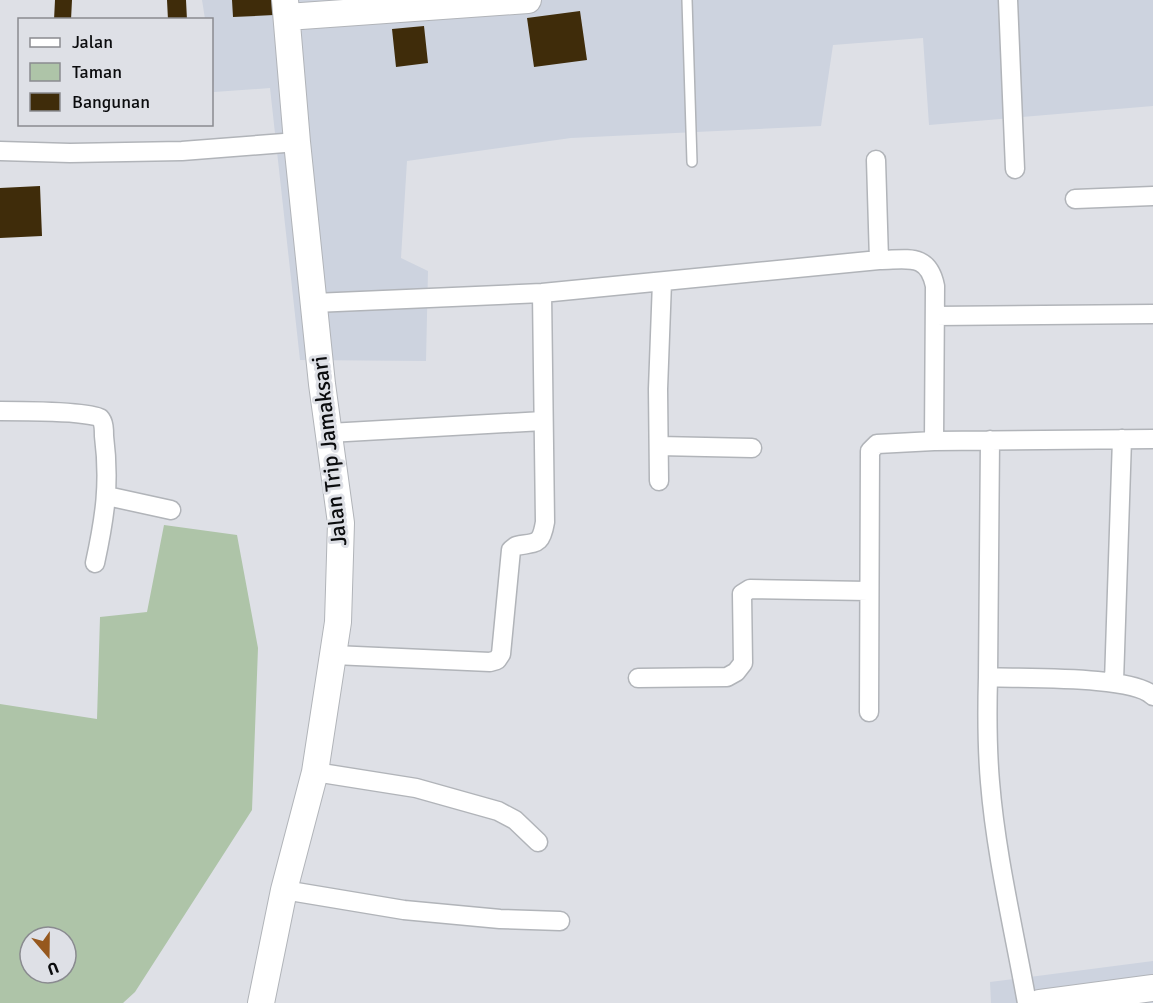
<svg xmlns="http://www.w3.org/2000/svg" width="1153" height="1003" font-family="Signika,sans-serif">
  <rect width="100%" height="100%" fill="#dee0e6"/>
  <path fill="#cdd3df" d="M 202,0 L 1153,0 L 1153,106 L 929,125 L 923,38 L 833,45 L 821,126 L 571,138 L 407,161 L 401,258 L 428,271 L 426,361 L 300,360 L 270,88 L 214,92 L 212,69 L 212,20 L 205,19 Z
    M 1153,961 L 1153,1003 L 991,1003 L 990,982 Z"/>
  <path fill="#aec4a8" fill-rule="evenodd" d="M 164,525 L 237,535 L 258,648 L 252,810 L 135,992 L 123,1003 L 0,1003 L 0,704 L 97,719 L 100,617 L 147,612 ZM 30,937 L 66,937 L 66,973 L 30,973 Z"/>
  <path fill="#3f2c0a" d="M 55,0 L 72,0 L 71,20 L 54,20 Z
    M 167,0 L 186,0 L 187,20 L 168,20 Z
    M 232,0 L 273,0 L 274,15 L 233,17 Z
    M 580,11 L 587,60 L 534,67 L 527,18 Z
    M 424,26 L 428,63 L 396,67 L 392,29 Z
    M 40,186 L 42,236 L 0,238 L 0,188 Z"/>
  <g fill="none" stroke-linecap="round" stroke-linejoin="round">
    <g stroke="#b1b4b9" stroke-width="12">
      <path id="lane" d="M 687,0 L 692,162"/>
    </g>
    <g stroke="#b1b4b9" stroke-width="21">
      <path id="street" d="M 1008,0 L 1015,169
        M 0,151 L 70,153 L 182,151 L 297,142
        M 876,160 L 879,260
        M 1075,199 L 1153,196
        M 314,303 L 542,293 L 879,260 C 907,260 928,252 935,286 L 934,441 L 1153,439
        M 935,316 L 1153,314
        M 0,411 C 14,411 93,411 100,418 C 104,422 104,430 104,436 C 110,483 105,517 95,563
        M 329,433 L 543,421
        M 659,446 L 752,448
        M 659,481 L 658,389 L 662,282
        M 107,496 L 171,510
        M 334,655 L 490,662 L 497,660 L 501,654 L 511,550 L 516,546 C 536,542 541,546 545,522 L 542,293
        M 988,677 L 990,440
        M 638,678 L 727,677 L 736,672 L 743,663 L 742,594 L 750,589 L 868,591
        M 1114,682 L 1122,439
        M 869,712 L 870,451 L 877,444 L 934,441
        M 315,772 L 416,788 L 498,811 L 515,820 L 538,842
        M 284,890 L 404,910 L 500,919 L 560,921
        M 1027,1003 C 1014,930 996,856 990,782 C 987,747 987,713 988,677 C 1021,679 1133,675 1153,696"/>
    </g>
    <g stroke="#b1b4b9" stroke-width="28">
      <path id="secondary" d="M 287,17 L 528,0
        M 261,1003 L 284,890 L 315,772 L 338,622 L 341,523 L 322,384 L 297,142 L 285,0
        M 1040,1003 L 1153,988"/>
    </g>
    <use href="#lane" stroke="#fff" stroke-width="9"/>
    <use href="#street" stroke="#fff" stroke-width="18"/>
    <use href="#secondary" stroke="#fff" stroke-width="26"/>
  </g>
  <g text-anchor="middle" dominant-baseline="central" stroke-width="6" stroke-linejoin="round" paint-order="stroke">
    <g font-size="22" fill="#0b0c0e" stroke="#dee0e6">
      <text transform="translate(329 451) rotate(-96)">Jalan Trip Jamaksari</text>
    </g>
  </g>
  <rect x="18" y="18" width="195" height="108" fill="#dee0e6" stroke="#8a8b90" stroke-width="1.5"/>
  <rect x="30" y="38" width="30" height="9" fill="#ffffff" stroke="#8a8b90" stroke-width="1.5"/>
  <text x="72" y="48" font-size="18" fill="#0b0c0e">Jalan</text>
  <rect x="30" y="63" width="30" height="18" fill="#aec4a8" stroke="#8a8b90" stroke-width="1.5"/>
  <text x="72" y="78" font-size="18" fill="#0b0c0e">Taman</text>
  <rect x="30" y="93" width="30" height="18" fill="#3f2c0a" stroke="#8a8b90" stroke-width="1.5"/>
  <text x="72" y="108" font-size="18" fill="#0b0c0e">Bangunan</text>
  <g transform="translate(48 955) rotate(160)"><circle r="28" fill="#dee0e6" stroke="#8a8b90" stroke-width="1.5"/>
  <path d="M0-4.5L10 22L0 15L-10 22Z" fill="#96581e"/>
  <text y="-9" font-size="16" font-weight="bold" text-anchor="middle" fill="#0b0c0e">U</text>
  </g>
</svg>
